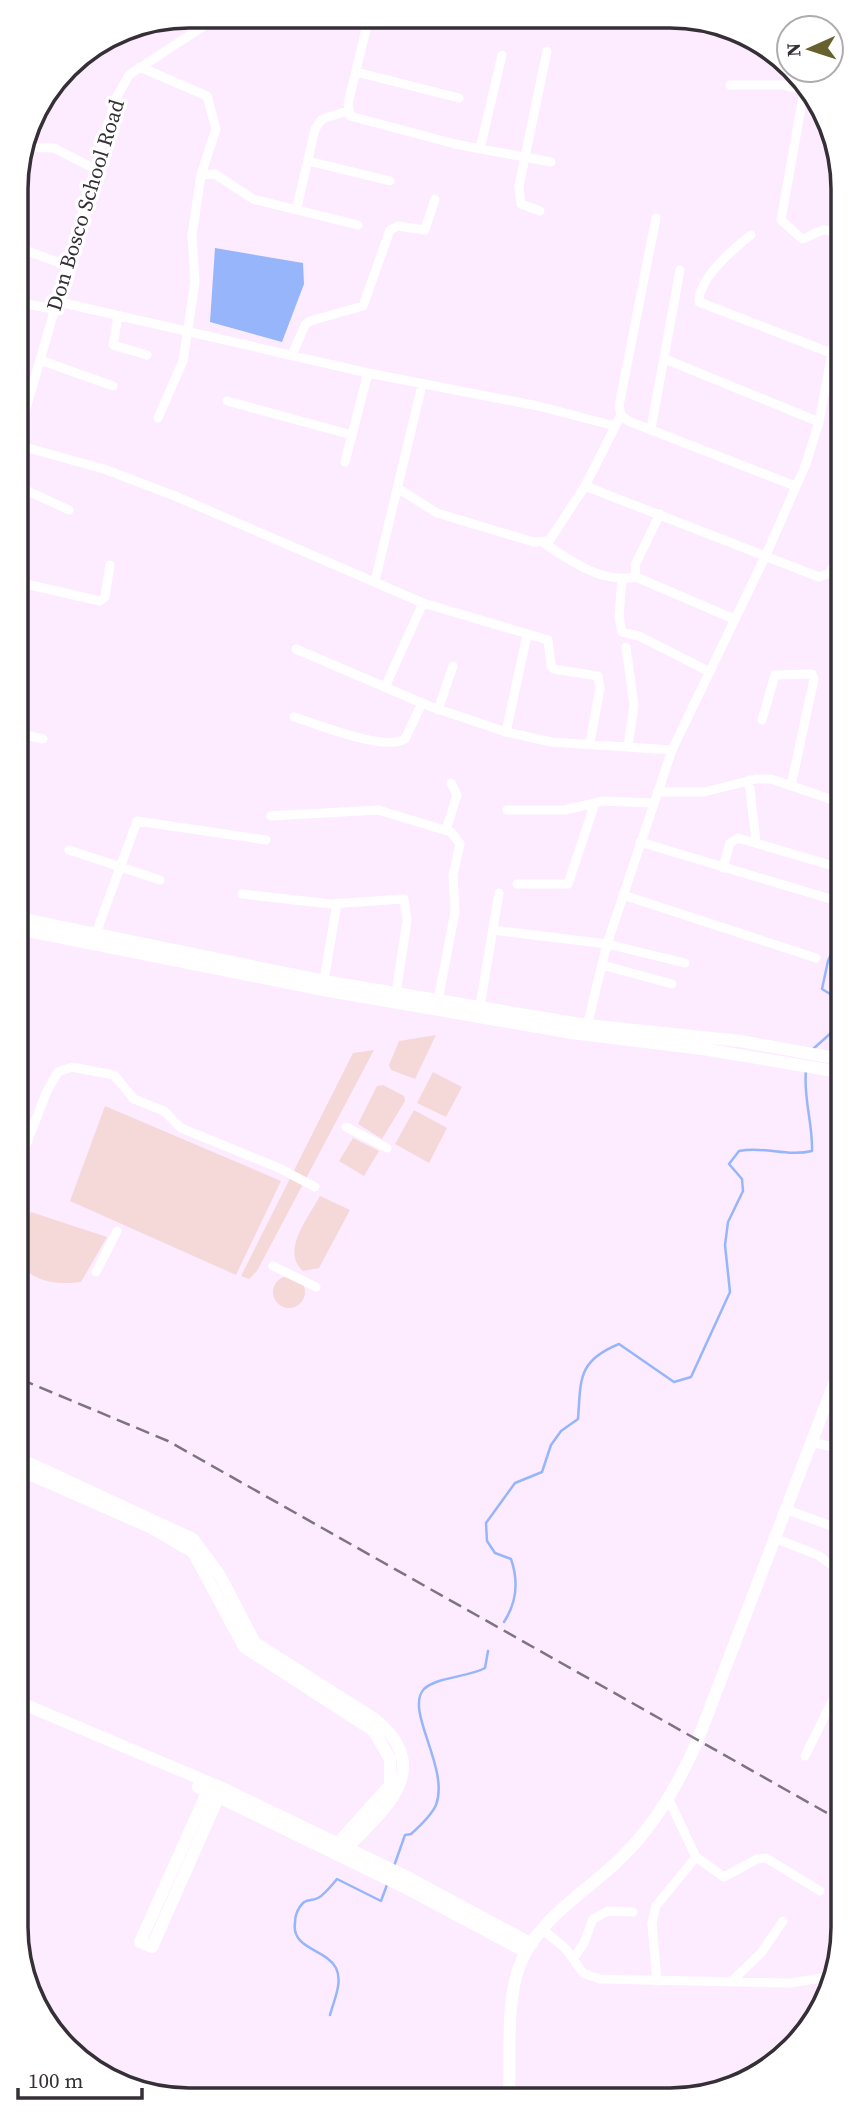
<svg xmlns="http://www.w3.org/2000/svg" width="859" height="2116" font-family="'Source Serif 4',serif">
  <rect width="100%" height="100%" fill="#fdecff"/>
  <path fill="#f5d9d8" d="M 436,1035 L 415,1079 L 391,1070 L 389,1065 L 399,1041 Z
    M 374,1050 L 257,1271 L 249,1279 L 241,1276 L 353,1053 Z
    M 433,1072 L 462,1087 L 446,1117 L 417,1103 Z
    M 383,1085 L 404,1096 L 405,1101 L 382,1139 L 358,1124 L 377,1086 Z
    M 105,1106 L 281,1181 L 236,1275 L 70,1201 Z
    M 414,1110 L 447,1128 L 429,1163 L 395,1144 Z
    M 353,1138 L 379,1151 L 364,1176 L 339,1161 Z
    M 320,1196 L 350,1210 L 319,1268 L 303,1271 C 280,1251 309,1217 320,1196 Z
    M 31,1212 L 107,1237 L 81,1282 C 54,1286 13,1280 19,1243 C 21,1233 28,1222 31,1212 Z
    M273 1292a16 16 0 1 1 32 0a16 16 0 1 1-32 0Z"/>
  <path fill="#96b5fb" d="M 215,248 L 303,263 L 304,284 L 282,342 L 210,322 Z"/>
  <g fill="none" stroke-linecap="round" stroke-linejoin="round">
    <path stroke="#96b5fb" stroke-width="2.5" d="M 840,934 L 828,961 L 822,989 L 840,1000
      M 813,1049 L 840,1025
      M 504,1622 C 517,1602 519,1582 511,1559 L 495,1553 L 487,1541 L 486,1523 L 515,1483 L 542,1472 L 551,1445 L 561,1431 L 578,1419 C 581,1380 577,1361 619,1344 L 674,1382 L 691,1377 L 730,1292 L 725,1245 L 728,1222 L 743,1191 L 742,1179 L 729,1164 L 739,1151 C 765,1146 787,1157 812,1151 C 813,1124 803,1097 806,1071
      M 394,1866 L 405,1835 L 411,1834 C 420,1826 431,1816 436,1805 C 450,1768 404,1710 424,1689 C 436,1677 469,1677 485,1668 L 488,1651
      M 330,2015 C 334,2000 343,1982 336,1968 C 326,1949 291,1949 295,1923 C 295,1916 297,1909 303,1903 C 307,1899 313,1901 318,1898 C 324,1895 332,1885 337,1879 L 381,1901 L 388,1882"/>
    <path stroke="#fff" stroke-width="9" d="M 369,17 L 348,104 L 350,116 L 455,144 L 551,162
      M 140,67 L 207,96 L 216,129 L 201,175 L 192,235 L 195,282 L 183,361 L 158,418
      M 356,72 L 459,98
      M 730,85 L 784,85 L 804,91 L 781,220 L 802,239 C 817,235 823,222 838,237
      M 24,147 L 54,148 L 95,169
      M 480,149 L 502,55
      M 308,161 L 390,181
      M 201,175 L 215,174 L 253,199 L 358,225
      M 297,207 L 315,129 L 322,119 L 347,111
      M 540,211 L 521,204 L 519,186 L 547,51
      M 656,218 L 619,406 L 621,415 L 628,421 L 795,486
      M 751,235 C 734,248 698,279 699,302 L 831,353
      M 16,247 L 66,265
      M 55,301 L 368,373 L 538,406 L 615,426
      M 17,302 L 53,309
      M 118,316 L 113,345 L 147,355
      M 292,355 L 305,325 L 310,321 L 363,306 L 390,230 L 398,226 L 425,230 L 435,199
      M 665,359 L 819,422
      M 40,360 L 113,386
      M 227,401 L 352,435
      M 651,429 L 680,270
      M 17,440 L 115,100 L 129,75 L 219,16
      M 17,445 L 104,469 L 175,496 L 423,603 L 548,640 L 551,666 L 554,669 L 598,676 L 600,688 L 590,743
      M 345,462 L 368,373
      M 17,486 L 69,510
      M 585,486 L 819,577 L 830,573 L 839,553
      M 399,489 L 437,513 L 534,542 L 549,541 L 585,486 L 621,415
      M 660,514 L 635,565 L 636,577 L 734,619
      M 544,543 C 570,561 603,584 636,577
      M 622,579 L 619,617 L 622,632 L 639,636 L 710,672
      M 375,581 L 422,385
      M 17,582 L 100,601 L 105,597 L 110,565
      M 626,647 L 634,705 L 628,746
      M 296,649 L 429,706 L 506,732 L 551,742 L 672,750
      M 385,687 L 423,603
      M 438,710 L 453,666
      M 294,717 C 317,724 385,752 405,739 L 422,703
      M 762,720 L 775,675 L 812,674 L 814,679 L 791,786
      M 506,732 L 527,635
      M 18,733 L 43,739
      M 749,780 L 756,842
      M 657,792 L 704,792 L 756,779 L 771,779 L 839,802
      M 507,810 L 565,810 L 603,801 L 652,803
      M 271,816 L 378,810 L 451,832 L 460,844 L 453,875 L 455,912 L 438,1000
      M 446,830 L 457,795 L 451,783
      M 640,842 L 834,900
      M 69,850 L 160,880
      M 723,868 L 730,843 L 738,838 L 840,868
      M 517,884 L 568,884 L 595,803
      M 242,894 L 331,904 L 404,899 L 407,921 L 396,993
      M 623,895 L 816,958
      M 493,930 L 607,944 L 685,963
      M 95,936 L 137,821 L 266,840
      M 602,965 L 672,984
      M 324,981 L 337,903
      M 480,1006 L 499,893
      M 586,1030 L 607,944 L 672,750 L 765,557 L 806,464 L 819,422 L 838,321
      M 346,1127 L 387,1148
      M 19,1163 L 47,1091 L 58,1072 L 72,1067 L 114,1075 L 134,1099 L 164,1111 L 181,1128 L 279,1168 L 315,1187
      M 273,1266 L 316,1287
      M 96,1272 L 117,1231
      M 811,1442 L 841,1449
      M 785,1509 L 842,1530
      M 774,1538 L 818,1555 L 842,1573
      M 805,1756 L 842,1681
      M 696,1857 L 724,1877 L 757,1859 L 766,1858 L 820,1891
      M 543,1930 L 566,1949 L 583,1973 L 600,1979 L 790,1983 L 828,1977
      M 573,1959 L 584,1943 L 593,1919 L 608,1911 L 633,1912
      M 657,1981 L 652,1923 L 656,1906 L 696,1857 L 669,1800
      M 731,1982 L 761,1953 L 783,1921"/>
    <path stroke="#fff" stroke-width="12" d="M 18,918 L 324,981 L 587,1025 L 740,1041 L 840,1059
      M 18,929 L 323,990 L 572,1033 L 703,1049 L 840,1072
      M 20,1459 L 193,1539 L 219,1574 L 255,1643 L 375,1719 C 439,1772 379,1813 340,1855
      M 20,1470 L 152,1528 L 193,1552 L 244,1647 L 374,1731 L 390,1759 L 390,1785 L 331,1851
      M 21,1703 L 222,1788 L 409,1878 L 532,1944
      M 211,1784 L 140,1942 L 152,1947 L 222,1789
      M 198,1787 L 404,1887 L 526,1952
      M 509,2095 C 511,2054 505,2001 521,1962 C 539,1918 589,1890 621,1858 C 656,1824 677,1786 697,1742 L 841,1365"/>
    <path stroke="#7e7480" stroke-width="2.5" stroke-dasharray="14 7" stroke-linecap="butt" d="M 20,1379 L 168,1441 L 843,1822"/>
  </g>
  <g text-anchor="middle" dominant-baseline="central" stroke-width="7" stroke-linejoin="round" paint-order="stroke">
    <g font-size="21" fill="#352f36" stroke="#fff">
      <text transform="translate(85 205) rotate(-73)">Don Bosco School Road</text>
    </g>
  </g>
  <path d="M0 0H859V2116H0ZM189 28H670A161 161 0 0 1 831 189V1927A161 161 0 0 1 670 2088H189A161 161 0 0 1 28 1927V189A161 161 0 0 1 189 28Z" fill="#fff" fill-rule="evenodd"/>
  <path fill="none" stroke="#352f36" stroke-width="3.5" d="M189 28H670A161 161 0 0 1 831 189V1927A161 161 0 0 1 670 2088H189A161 161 0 0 1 28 1927V189A161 161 0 0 1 189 28Z"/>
  <g transform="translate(810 49) rotate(267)"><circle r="33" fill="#ffffff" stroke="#aeacaf" stroke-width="2"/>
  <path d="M0-5L12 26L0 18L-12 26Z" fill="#66612e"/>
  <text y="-10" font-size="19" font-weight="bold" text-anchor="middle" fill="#352f36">N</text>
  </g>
  <path d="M18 2088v10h124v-10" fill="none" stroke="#352f36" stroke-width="3.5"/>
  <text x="28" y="2088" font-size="21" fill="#352f36" stroke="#ffffff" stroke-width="5" paint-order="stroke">100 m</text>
</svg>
